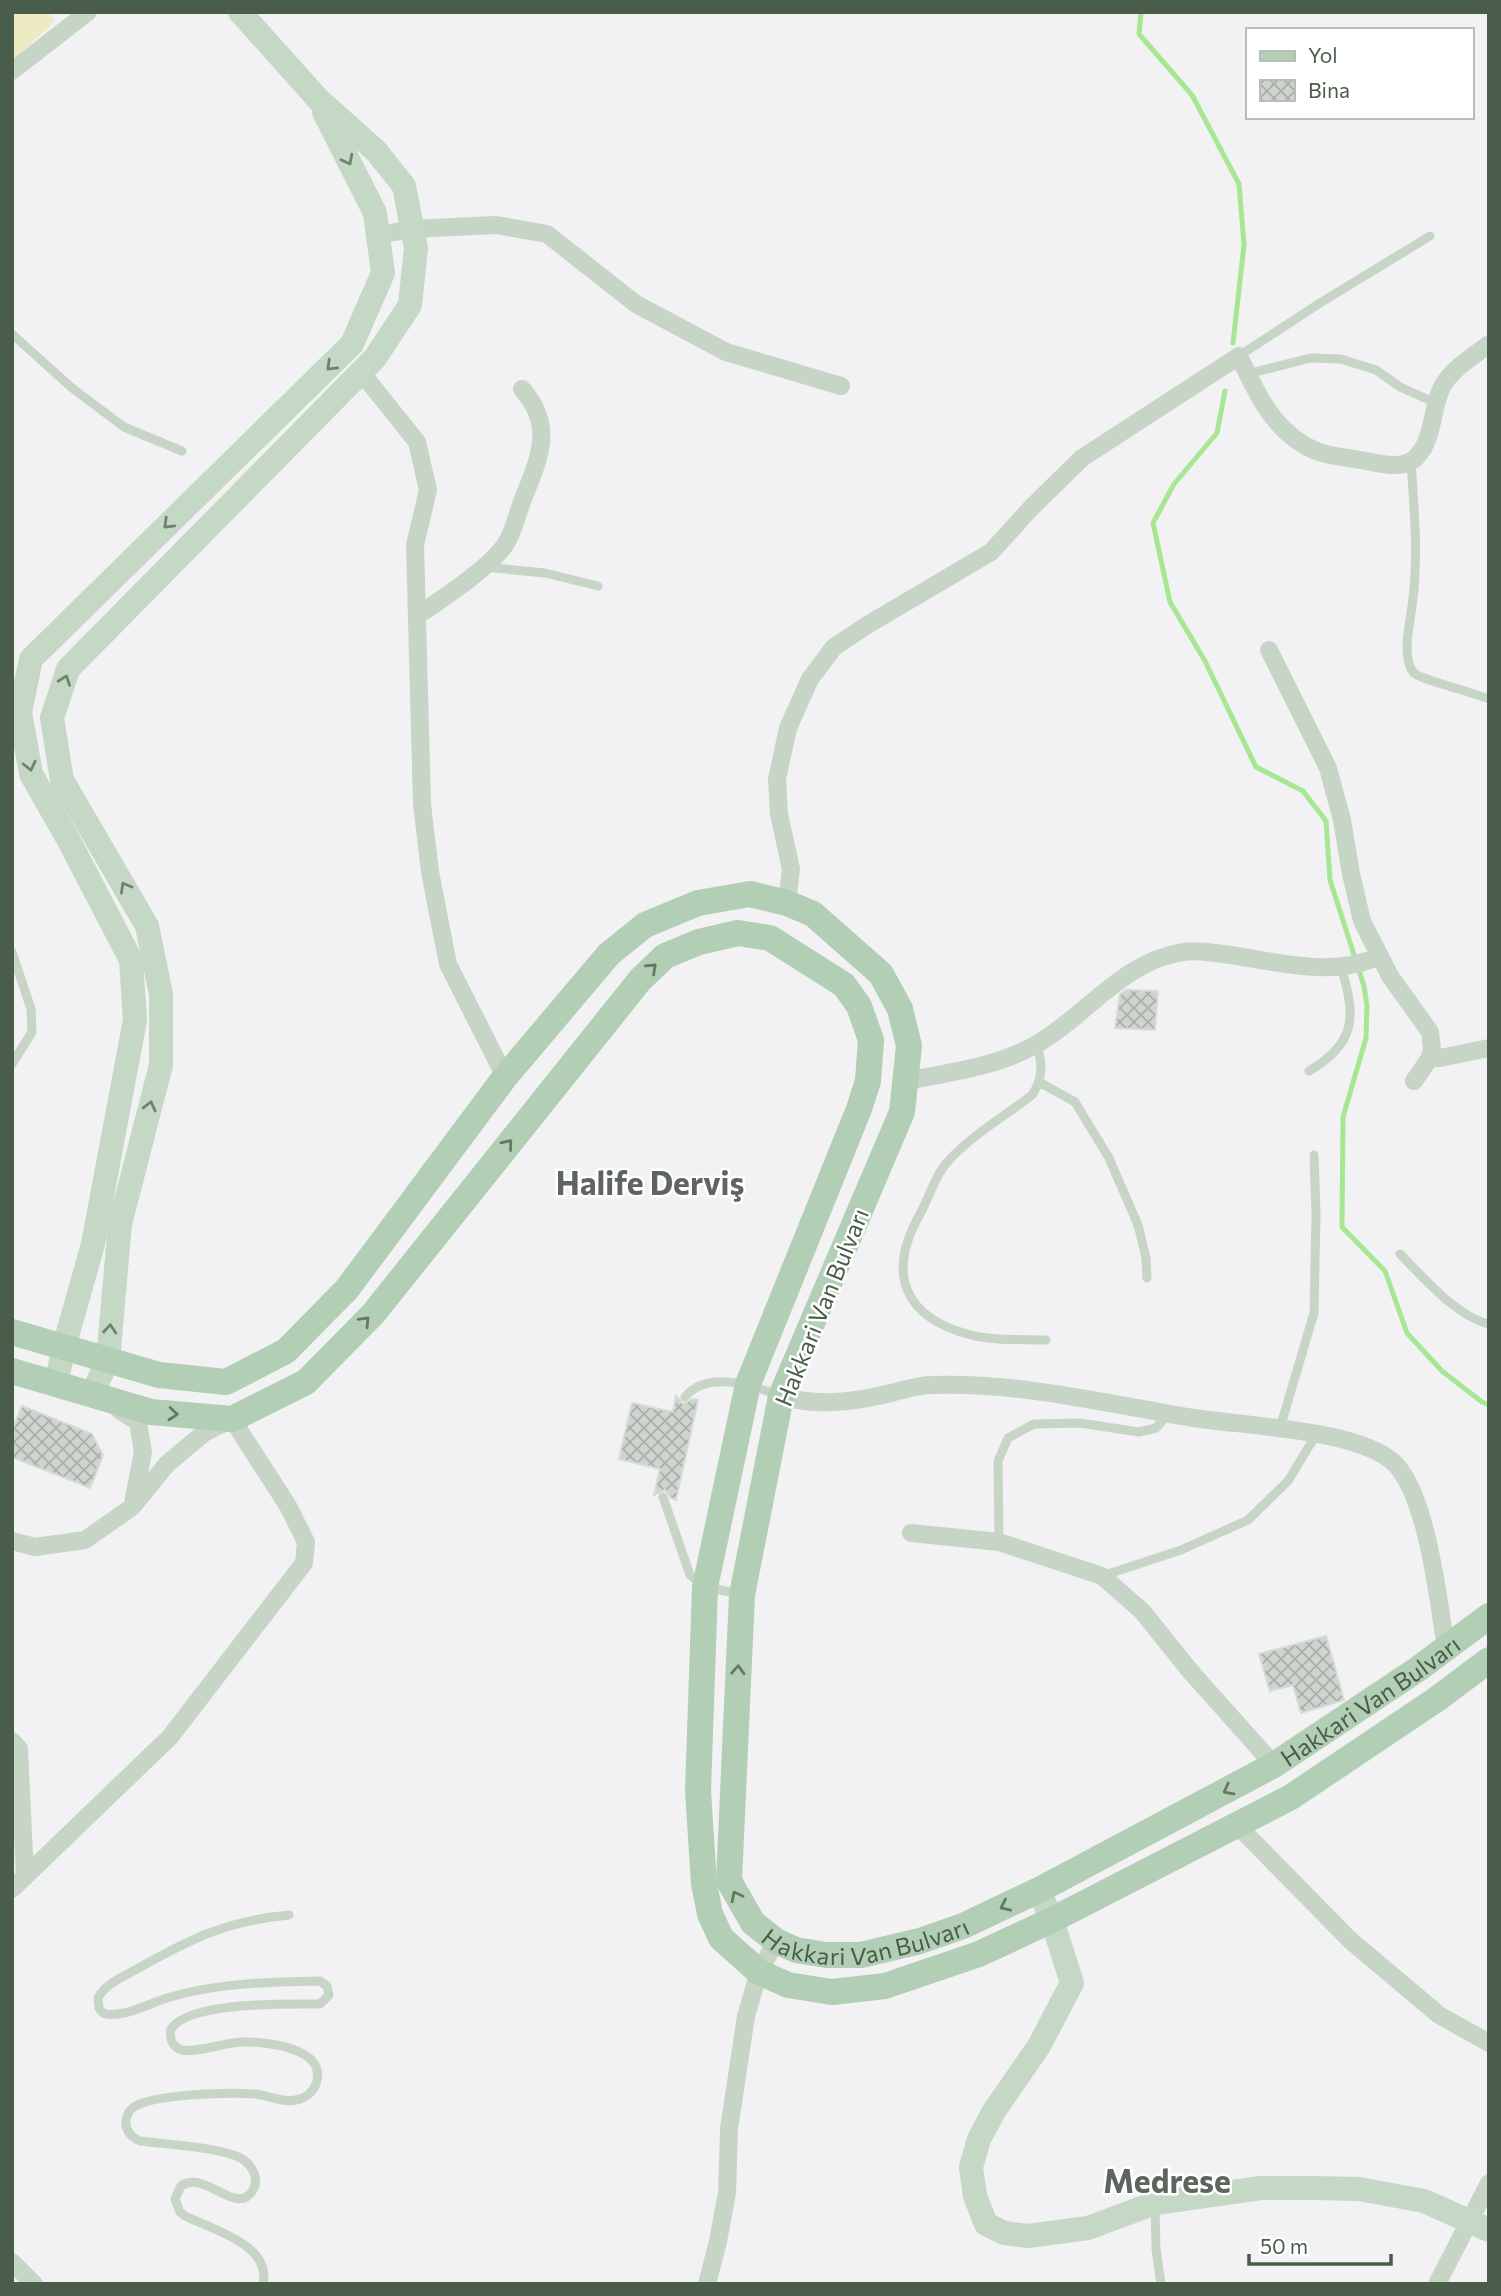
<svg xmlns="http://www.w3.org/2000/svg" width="1501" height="2296" font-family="Commissioner,sans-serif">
  <defs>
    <pattern id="building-cross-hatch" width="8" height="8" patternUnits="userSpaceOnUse" patternTransform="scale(1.75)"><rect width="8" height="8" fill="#ced5cf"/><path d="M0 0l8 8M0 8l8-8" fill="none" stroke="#a9b0aa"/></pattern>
  </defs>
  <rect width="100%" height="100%" fill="#f2f1f3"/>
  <path fill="#edebc3" d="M 12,12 L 47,12 L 55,21 L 12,61 Z"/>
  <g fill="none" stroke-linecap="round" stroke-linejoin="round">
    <path stroke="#a7e793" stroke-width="5" d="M 1141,12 L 1139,34 L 1192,95 L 1239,184 L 1244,245 L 1233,343
      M 1225,391 L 1217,433 L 1174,484 L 1153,523 L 1170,602 L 1205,661 L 1256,767 L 1303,791 L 1326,821 L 1330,880 L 1364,986 L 1367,1006 L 1366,1038 L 1343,1117 L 1342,1227 L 1385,1271 L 1407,1333 L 1442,1371 L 1482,1402 L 1489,1405"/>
  </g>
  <path fill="url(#building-cross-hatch)" stroke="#d5dcd7" stroke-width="2" d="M 1126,990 L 1158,991 L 1155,1030 L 1115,1028 L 1120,994 Z
    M 676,1396 L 683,1404 L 693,1399 L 698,1400 L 676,1500 L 671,1498 L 665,1490 L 654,1495 L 660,1469 L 619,1459 L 632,1403 L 673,1412 Z
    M 22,1406 L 92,1434 L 103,1455 L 90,1488 L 12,1457 L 12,1431 Z
    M 1326,1636 L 1344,1700 L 1301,1713 L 1293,1685 L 1270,1691 L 1259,1654 Z"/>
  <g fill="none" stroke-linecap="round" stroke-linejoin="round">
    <path stroke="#c6d5c6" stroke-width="9" d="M 12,334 L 72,388 L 124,427 L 182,451
      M 1239,356 L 1320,303 L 1430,236
      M 1247,374 L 1311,358 L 1341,359 L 1376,370 L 1400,387 L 1436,403
      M 1411,462 C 1414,510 1419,557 1412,606 C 1410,622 1401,660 1414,673 C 1421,680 1473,692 1489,699
      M 484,567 L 545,573 L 598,586
      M 12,952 L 31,1009 L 32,1032 L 12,1064
      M 1037,1044 C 1042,1064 1044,1077 1032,1095 C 1005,1116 975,1133 951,1158 C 935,1174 931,1194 920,1214 C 886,1274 904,1318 971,1335 C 994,1341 1022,1339 1046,1340
      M 1309,1071 C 1357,1043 1356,1016 1341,967
      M 1039,1082 L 1075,1102 L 1109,1158 L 1138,1225 L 1146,1258 L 1147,1278
      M 1400,1254 C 1423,1277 1457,1317 1489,1324
      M 685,1397 C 707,1370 751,1385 778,1395
      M 1280,1428 L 1314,1313 L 1316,1215 L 1314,1155
      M 663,1497 L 690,1575 L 705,1587 L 740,1594
      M 999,1542 L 998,1461 L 1008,1438 L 1034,1424 L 1080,1423 L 1139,1432 L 1156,1428 L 1169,1413
      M 1102,1576 L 1181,1550 L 1248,1520 L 1288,1481 L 1317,1433
      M 1155,2205 L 1156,2249 L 1161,2284
      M 263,2284 C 272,2245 212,2229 185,2216 L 180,2212 L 175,2199 L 181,2186 C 206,2169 236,2218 253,2190 C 261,2177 249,2160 236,2156 C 208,2146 170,2145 140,2141 C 131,2137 125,2130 126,2120 C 127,2115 129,2110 134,2107 C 153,2094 230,2092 254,2094 C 268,2095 283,2103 296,2100 C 305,2099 313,2092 316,2084 C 329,2047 263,2041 240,2042 C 224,2043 196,2053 182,2050 C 172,2047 169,2038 171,2029 C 189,2001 288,2004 320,2004 L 329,1995 L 327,1986 L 320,1981 C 269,1982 218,1983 170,1997 C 152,2002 120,2020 103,2013 L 99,2008 L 98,1998 C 105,1984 124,1976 137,1969 C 190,1939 226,1921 289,1915"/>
    <path stroke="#c6d5c6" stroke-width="18" d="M 12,71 L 88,12
      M 378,235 L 412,229 L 496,225 L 547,234 L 636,304 L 726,352 L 841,386
      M 361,372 L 417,442 L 428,490 L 415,545 L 422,804 L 430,872 L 448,964 L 505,1077
      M 417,616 C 443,598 487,570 505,545 C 514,532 517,514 523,499 C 539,459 555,426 522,389
      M 1269,650 L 1328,768 L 1342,820 L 1351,874 L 1362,921 L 1390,976 L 1430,1032 L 1432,1049 L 1430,1058 L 1414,1081
      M 787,903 L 791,869 L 779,814 L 777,779 L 788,728 L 810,679 L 834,647 L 869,624 L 991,552 L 1031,508 L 1082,458 L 1239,356 C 1257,395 1276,436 1319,452 C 1334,457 1351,458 1366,461 C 1381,464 1400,469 1413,460 C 1434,444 1431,409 1442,387 C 1451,369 1474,356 1489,344
      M 1430,1058 L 1440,1058 L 1489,1048
      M 907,1081 C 951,1072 996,1067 1035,1045 C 1084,1018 1120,964 1178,953 C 1196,949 1214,953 1231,955 C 1277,962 1335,978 1379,956
      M 781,1396 C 818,1407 854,1402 891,1393 C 904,1390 918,1385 932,1385 C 1021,1382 1107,1404 1194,1418 C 1242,1426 1365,1429 1397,1466 C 1428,1502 1438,1599 1446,1648
      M 119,1410 L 138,1422 L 143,1452 L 133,1503
      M 911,1533 L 999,1542 L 1102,1576 L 1142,1611 L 1191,1672 L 1274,1765
      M 12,1541 L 35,1547 L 85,1540 L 132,1507 L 167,1464 L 204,1433 L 232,1419 L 288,1506 L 306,1542 L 304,1563 L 170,1737 L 12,1889
      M 12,1741 L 19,1749 L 25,1877
      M 1237,1825 L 1350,1940 L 1439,2015 L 1489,2043
      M 12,2262 L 34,2284
      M 707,2284 L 718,2241 L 727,2193 L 729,2129 L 746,2016 L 759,1972 L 776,1941
      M 1437,2284 L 1489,2183"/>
    <path stroke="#c5d8c6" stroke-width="24" d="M 56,1384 L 64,1347 L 93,1244 L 135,1020 L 131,960 L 68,839 L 31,774 L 20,712 L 31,659 L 352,344 L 383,273 L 375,213 L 324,112
      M 92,1394 L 108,1360 L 120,1224 L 161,1065 L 161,994 L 147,926 L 62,780 L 52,718 L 68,669 L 375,358 L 410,305 L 416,248 L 404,186 L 376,151 L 318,99 L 240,12
      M 1039,1890 L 1052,1920 L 1072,1983 L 1039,2046 L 994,2111 L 979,2139 L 971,2167 L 975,2196 L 986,2224 L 1004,2233 L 1028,2236 L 1088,2228 L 1155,2203 L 1261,2188 L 1314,2188 L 1359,2189 L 1424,2201 L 1489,2230"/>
    <g stroke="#b2ceb4" stroke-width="26">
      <path id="s1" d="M 12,1332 L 159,1375 L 226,1382 L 286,1351 L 347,1289 L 505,1077 L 609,954 L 645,925 L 698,903 L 750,894 L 787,903 L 813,914 L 881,974 L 900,1009 L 909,1046 L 902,1112 L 781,1396 L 742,1595 L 729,1881 L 753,1923 L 776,1941 L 796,1950 L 826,1955 L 861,1955 L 920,1941 L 963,1926 L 1039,1890 L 1274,1765 L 1418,1669 L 1489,1616"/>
      <path d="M 12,1371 L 151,1412 L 232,1419 L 306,1382 L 373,1314 L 640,980 L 665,956 L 699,942 L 738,933 L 770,938 L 844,985 L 859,1006 L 871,1040 L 868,1081 L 859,1109 L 748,1384 L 705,1587 L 698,1791 L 704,1884 L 710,1914 L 721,1938 L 759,1972 L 788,1985 L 832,1992 L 885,1986 L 979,1954 L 1052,1920 L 1291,1797 L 1437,1699 L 1489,1660"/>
    </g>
  </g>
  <defs><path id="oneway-chevron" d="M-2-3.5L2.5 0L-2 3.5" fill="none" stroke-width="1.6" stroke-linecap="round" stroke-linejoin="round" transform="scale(1.75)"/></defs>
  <g stroke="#6f826f">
    <use href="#oneway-chevron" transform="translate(348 160) rotate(63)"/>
    <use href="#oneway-chevron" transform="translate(331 366) rotate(136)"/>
    <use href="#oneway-chevron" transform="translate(168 524) rotate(136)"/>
    <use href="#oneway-chevron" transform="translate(65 680) rotate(-70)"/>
    <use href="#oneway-chevron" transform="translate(30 766) rotate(77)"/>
    <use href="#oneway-chevron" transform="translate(125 887) rotate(-120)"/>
    <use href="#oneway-chevron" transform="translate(150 1106) rotate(-76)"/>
    <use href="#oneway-chevron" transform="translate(110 1329) rotate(-85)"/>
  </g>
  <g stroke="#647964">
    <use href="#oneway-chevron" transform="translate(652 968) rotate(-43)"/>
    <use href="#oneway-chevron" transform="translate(508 1144) rotate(-51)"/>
    <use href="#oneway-chevron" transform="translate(365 1321) rotate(-46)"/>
    <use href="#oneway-chevron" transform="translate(173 1414) rotate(5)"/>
    <use href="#oneway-chevron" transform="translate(738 1670) rotate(-87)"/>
    <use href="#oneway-chevron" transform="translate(1228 1790) rotate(152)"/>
    <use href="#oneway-chevron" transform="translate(736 1896) rotate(-117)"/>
    <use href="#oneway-chevron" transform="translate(1005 1906) rotate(155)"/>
  </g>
  <g text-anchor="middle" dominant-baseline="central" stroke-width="5" stroke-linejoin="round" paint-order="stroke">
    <g font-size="24" fill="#4a5d4a" stroke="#fff">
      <text transform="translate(821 1307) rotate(-68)">Hakkari Van Bulvarı</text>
      <text stroke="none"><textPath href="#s1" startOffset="2793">Hakkari Van Bulvarı</textPath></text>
      <text stroke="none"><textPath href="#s1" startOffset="2226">Hakkari Van Bulvarı</textPath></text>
    </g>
    <g font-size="32" font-weight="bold" fill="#5e655e" stroke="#fff">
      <text x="650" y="1182">Halife Derviş</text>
      <text x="1167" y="2180">Medrese</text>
    </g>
  </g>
  <rect width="1501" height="2296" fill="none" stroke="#4a5d4a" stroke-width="28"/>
  <rect x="1246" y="28" width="228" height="91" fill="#ffffff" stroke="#b7beb7" stroke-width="2"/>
  <rect x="1260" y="51" width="35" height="10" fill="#b2ceb4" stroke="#b7beb7" stroke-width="2"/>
  <text x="1308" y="63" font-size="21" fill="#4a5d4a">Yol</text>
  <rect x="1260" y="80" width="35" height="21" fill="url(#building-cross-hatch)" stroke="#b7beb7" stroke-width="2"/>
  <text x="1308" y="98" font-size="21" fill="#4a5d4a">Bina</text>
  <path d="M1249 2254v10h142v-10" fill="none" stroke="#4a5d4a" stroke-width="3.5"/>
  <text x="1260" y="2254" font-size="21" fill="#4a5d4a" stroke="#ffffff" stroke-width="5" paint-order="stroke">50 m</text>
</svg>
